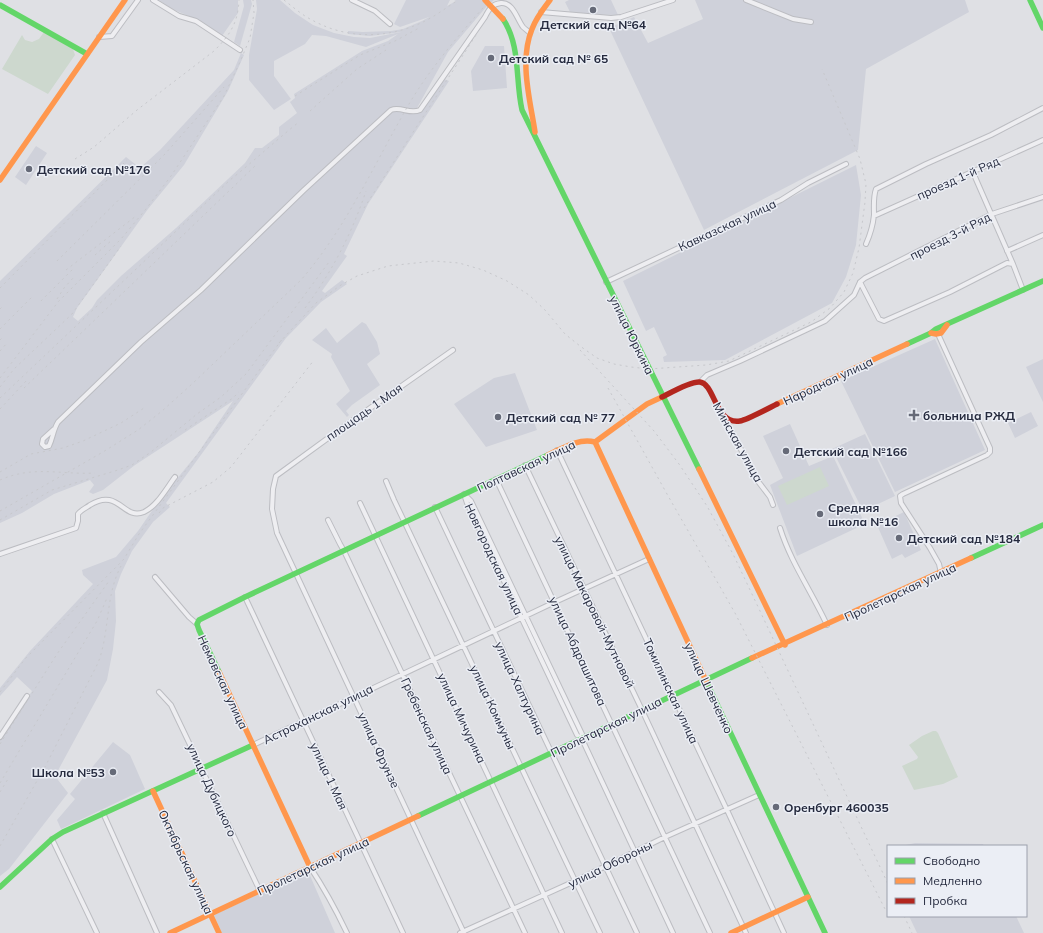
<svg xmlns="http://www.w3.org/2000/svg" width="1043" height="933" font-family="Mulish,sans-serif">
  <rect width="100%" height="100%" fill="#dfe0e4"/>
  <path fill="#cfd1da" d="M 159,0 L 238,0 L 238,13 L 222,36 L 196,19 L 172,9 Z
    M 243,0 L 251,0 L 252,4 L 240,46 L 234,42 L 244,6 Z
    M 256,0 L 280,0 L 295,13 L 313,25 L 334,33 L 354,37 L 370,38 L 401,32 L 370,36 L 348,34 L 348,31 L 363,32 L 391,31 L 403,29 L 422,21 L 429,17 L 400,27 L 394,24 L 406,0 L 450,0 L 447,6 L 456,1 L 454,0 L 494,0 L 487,6 L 448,52 L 417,108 L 411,109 L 408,114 L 420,113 L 444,79 L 449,81 L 368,204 L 344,254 L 347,256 L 322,291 L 325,293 L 342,280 L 347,284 L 321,302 L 286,338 L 166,503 L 170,507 L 153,522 L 132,551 L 121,574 L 115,591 L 116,621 L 113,649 L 107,680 L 55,776 L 68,793 L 9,869 L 0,876 L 0,740 L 32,691 L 17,677 L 0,696 L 0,688 L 30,651 L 93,584 L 83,575 L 82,570 L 116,557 L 138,531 L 158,502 L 198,453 L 233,401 L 135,465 L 103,490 L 93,494 L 89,492 L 94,485 L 90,480 L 54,494 L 22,513 L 0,523 L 0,281 L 126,157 L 140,168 L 160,150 L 234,70 L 241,53 L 244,55 L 228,91 L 184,165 L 148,209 L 77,308 L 73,317 L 78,321 L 92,308 L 97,300 L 121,276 L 176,228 L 245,163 L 255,148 L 262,148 L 279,135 L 279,127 L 297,113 L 290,102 L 295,98 L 294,94 L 362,51 L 388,41 L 398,34 L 366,47 L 326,36 L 312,35 L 305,44 L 274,61 L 274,76 L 291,99 L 274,110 L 249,80 L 249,55 L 257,9 Z
    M 569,0 L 611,0 L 618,15 L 571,14 L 565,2 Z
    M 695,0 L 965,0 L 969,12 L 866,69 L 858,150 L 704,230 L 609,28 L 634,17 L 648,43 L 703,19 Z
    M 485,46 L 504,46 L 507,88 L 473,91 L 471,71 Z
    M 36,146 L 47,153 L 26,185 L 15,177 Z
    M 856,165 L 861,195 L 856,245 L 846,277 L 832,303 L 725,360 L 664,362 L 663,357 L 667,355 L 654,327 L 646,331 L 623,281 Z
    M 362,322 L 366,324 L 377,342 L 380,354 L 367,364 L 380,385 L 352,405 L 346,411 L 349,415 L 347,417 L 336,404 L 350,391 L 331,357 L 332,354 L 312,340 L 326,328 L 337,343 Z
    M 935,339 L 985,450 L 895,492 L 841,381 Z
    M 1043,359 L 1043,402 L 1026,367 Z
    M 515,373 L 537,430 L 486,447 L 454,404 L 494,378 Z
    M 1031,412 L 1038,426 L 1015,438 L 1008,423 Z
    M 790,424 L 809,466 L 833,456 L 865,524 L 797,556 L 770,485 L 783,478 L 763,436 Z
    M 865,434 L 895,496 L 863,511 L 832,449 Z
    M 904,512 L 921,550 L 905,558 L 902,554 L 892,559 L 877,525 Z
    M 113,742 L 130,755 L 145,789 L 61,829 L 57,820 L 75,799 L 70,794 Z
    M 915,843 L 983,844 L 984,846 L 901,846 Z
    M 308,871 L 335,933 L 222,933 L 214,915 Z
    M 909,916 L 1016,916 L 1024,933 L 917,933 Z"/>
  <path fill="#cdd8ce" d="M 44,32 L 73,49 L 75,55 L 48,94 L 2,69 L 22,35 L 25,40 L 32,42 L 39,39 Z
    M 820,467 L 829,486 L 787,505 L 778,486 Z
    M 933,731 L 936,731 L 938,733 L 958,777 L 943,784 L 914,790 L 902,766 L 917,759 L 918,757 L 909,745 L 922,736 Z"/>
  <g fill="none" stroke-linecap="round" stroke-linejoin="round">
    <g stroke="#bcbdc2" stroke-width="6">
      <path id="street" d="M 153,0 L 179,16 L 196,21 L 240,50
        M 352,0 L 375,11 L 390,24
        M 746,0 L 793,19 L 811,22
        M 541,12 L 611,18 L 621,17 L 673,0
        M 99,37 L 112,36 L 138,0
        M 975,177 L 1013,264
        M 874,216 L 1043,140
        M 866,244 C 870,235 873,225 874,215 C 874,207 873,197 876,189 L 926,164 L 991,135 L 1043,108
        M 1007,251 L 1043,235
        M 606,282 L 781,200 L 808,183 L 846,164
        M 860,282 L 879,319 L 884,321 L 950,292 L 1007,263 L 1013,264 L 1023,290
        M 938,334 L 990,448 L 990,452 L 987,455 L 903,494 L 900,496 L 901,503 L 930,548 L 939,564 L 941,573
        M 453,350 L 346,425 L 276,476 L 273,489 L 272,509 L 277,533 L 464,933
        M 700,382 L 707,375 L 740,361 L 825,321 L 854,295 L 860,282 L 865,278 L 992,214 L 1043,197
        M 724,417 L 757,480 L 770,497 L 773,505
        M 54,429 L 43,439 L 42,444 L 45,447 L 49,446 C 53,438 53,430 58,422 L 141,342 L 201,290 L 304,190 L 391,110 C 401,106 410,115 420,110 L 485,17 C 489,9 492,4 501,3 C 513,2 517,19 523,27 C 525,29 528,31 530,33
        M 557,450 L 727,810 L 784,933
        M 525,465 L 642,710 L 746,933
        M 496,479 L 710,933
        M 386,481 L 394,500 L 600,933
        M 464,494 L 471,501 L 582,734 L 582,739 L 673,933
        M 464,494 L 467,503 L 577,735 L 582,739
        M 360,503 L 562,933
        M 435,507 L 637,933
        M 328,520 L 340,544 L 344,551 L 525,933
        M 780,528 C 791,563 812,592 827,625
        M 0,554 L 76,528 L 78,521 L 78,514 C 81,510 86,508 90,505 C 119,487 123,521 144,512 C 157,506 166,489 175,477
        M 155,577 L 189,617 L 197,624
        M 245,597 L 403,933
        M 159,692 L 171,705 L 260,891
        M 0,737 L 27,696
        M 253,745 L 555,602 L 649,559
        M 103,813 L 157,933
        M 52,839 L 97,933
        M 310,867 C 324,888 336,910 347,933
        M 460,933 L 575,881 L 665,837 L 759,795"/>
    </g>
    <use href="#street" stroke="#eeeef1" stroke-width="4"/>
    <path stroke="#63d668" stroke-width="5.5" d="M 1030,0 L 1043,28
      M 0,5 L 87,54
      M 503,19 C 521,46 515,79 522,110 L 699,469
      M 907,344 L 931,333 L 936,329 L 1043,281
      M 971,558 L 1043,525
      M 219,672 L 199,630 L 197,624 L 199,620 L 245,597 L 548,455
      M 707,683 L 825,933
      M 418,816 L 752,658
      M 0,887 L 52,839 L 63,832 L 253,745"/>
    <path stroke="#ff974d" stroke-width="5.5" d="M 535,132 C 530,99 519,61 532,29 C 536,18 543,9 550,0
      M 0,180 L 125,0
      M 931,333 L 936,334 L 941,333 L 947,325
      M 777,404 L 907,344
      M 595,442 L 707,683
      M 548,455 C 563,448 578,438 595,442 L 647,404 L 662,397
      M 699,469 L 785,645
      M 752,658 L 971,558
      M 219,672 L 310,867
      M 153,791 L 219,933
      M 170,933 L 418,816
      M 731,933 L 808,897"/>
    <path stroke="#b3261e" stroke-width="5.5" d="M 662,397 C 670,393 691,381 700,382 C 715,384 715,425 740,421 C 747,420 769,408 777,404"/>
    <path stroke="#c7c8cc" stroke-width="1" stroke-dasharray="2 4" stroke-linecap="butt" d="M 284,0 C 293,7 302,15 312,20 C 346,39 386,39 421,23 C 434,17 446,8 458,0
      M 295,96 L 360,55 L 395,41 L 419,28
      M 310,111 L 357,69 L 386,50
      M 75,159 L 94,147 L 137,110 L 214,51 C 230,35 238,23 239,0
      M 364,208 L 478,32
      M 95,255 L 112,240
      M 57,261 L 165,154 L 224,87
      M 66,270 L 136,216
      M 0,288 L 127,160
      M 57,299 L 64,288 L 74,277
      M 41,301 L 74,268
      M 305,308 C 332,272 352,233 366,191
      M 0,309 L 2,307
      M 0,329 L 32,297
      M 0,340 L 2,338
      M 279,343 L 316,303 L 341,285 L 357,276 L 388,266 L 434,261 L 459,263 L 483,270 L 507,281 L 529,295 L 545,310 L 565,334 L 580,346 L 597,358 L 614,364 L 631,367 L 649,369 L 706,365 L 729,361 L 811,322 L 830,308 L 844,292 L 853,273 L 859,248 L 865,202 L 866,184 L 860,159 L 822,69
      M 580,350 L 654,431 L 679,464 L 707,506 L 733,554 L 760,611 L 888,884
      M 0,351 L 7,343
      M 0,378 L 58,302 L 121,239 L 146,209 L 171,176 L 224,96 L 240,62 L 250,38 L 254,13 L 253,0
      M 0,387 L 14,369 L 72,314 L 121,246
      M 24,388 L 256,165
      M 608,388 L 667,494 L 735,613 L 886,911
      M 0,398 L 230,180 C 254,161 275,141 299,122
      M 0,409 L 26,381
      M 185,430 L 233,398 L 239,392
      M 0,472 L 31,454 L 63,448 L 83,441 L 121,423 L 144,408
      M 0,480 C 34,465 61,475 95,473
      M 0,511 L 103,452 L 138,430 L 162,411 L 192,384 L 301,280 C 345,229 372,169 405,111 C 428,70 459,35 490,0
      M 159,513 L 163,508 L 213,482 L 231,467 L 314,360
      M 0,520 L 52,490 L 118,470 L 132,465 L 151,452 L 197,414 L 221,397 L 246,374 L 329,262
      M 0,692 L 25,659 L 124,559 L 139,534 L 283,338
      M 0,744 L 57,654 L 109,581
      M 0,783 L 97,621 L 107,598
      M 0,792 L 8,779
      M 0,846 L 46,765 L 98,663 C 110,632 105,596 121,566
      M 904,916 L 912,933"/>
    <path stroke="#ff974d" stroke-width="5.5" d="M 485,0 L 503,19"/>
  </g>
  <g fill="#666a78" stroke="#ebeef5" stroke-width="1.5">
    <circle cx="593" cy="10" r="4"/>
    <circle cx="491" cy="58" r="4"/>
    <circle cx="29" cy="169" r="4"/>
    <path d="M912 409h4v4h4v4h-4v4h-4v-4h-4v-4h4z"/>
    <circle cx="498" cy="417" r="4"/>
    <circle cx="786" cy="451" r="4"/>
    <circle cx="820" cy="514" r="4"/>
    <circle cx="899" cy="538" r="4"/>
    <circle cx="113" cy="772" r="4"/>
    <circle cx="776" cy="807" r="4"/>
  </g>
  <g text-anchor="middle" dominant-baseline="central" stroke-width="3" stroke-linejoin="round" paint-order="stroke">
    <g font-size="12" font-weight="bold" fill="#252a3e" stroke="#ebeef5" text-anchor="start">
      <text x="593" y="24" text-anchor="middle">Детский сад №64</text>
      <text x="499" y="58">Детский сад № 65</text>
      <text x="37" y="169">Детский сад №176</text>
      <text x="923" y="415">больница РЖД</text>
      <text x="506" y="417">Детский сад № 77</text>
      <text x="794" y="451">Детский сад №166</text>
      <text x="828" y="507">Средняя<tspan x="828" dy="14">школа №16</tspan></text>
      <text x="907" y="538">Детский сад №184</text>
      <text x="105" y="772" text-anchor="end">Школа №53</text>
      <text x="784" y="807">Оренбург 460035</text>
    </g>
    <g font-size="12" fill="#252a3e" stroke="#ebeef5">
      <text transform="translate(958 178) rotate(-24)">проезд 1-й Ряд</text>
      <text transform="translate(727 225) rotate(-25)">Кавказская улица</text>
      <text transform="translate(950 236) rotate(-27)">проезд 3-й Ряд</text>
      <text transform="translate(632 335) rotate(64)">улица Юркина</text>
      <text transform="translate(828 381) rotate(-25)">Народная улица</text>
      <text transform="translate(364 412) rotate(-35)">площадь 1 Мая</text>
      <text transform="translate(738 442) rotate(61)">Минская улица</text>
      <text transform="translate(526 466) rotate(-25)">Полтавская улица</text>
      <text transform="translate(494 559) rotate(65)">Новгородская улица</text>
      <text transform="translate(900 592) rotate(-25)">Пролетарская улица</text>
      <text transform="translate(595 612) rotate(64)">улица Макаровой-Мутновой</text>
      <text transform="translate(578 651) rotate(65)">улица Абдрашитова</text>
      <text transform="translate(223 682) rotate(65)">Немовская улица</text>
      <text transform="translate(520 688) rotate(65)">улица Халтурина</text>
      <text transform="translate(709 688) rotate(65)">улица Шевченко</text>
      <text transform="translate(671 691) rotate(65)">Томилинская улица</text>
      <text transform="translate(493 707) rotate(65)">улица Коммуны</text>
      <text transform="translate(318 714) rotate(-26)">Астраханская улица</text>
      <text transform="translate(462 718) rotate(65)">улица Мичурина</text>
      <text transform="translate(427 726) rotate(65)">Гребенская улица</text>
      <text transform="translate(606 727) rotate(-26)">Пролетарская улица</text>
      <text transform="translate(379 750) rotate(65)">улица Фрунзе</text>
      <text transform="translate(329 776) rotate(65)">улица 1 Мая</text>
      <text transform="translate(212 790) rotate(65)">улица Дубицкого</text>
      <text transform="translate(186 862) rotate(65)">Октябрьская улица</text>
      <text transform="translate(610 864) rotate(-26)">улица Обороны</text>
      <text transform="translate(313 866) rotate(-25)">Пролетарская улица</text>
    </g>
  </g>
  <rect x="887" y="845" width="140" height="72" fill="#ebeef5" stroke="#9ca0ac"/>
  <rect x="895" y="858" width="20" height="6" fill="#63d668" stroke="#9ca0ac"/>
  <text x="923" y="865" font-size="12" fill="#252a3e">Свободно</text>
  <rect x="895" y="878" width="20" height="6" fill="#ff974d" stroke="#9ca0ac"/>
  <text x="923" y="885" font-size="12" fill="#252a3e">Медленно</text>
  <rect x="895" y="898" width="20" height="6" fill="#b3261e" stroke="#9ca0ac"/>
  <text x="923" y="905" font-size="12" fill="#252a3e">Пробка</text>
</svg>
